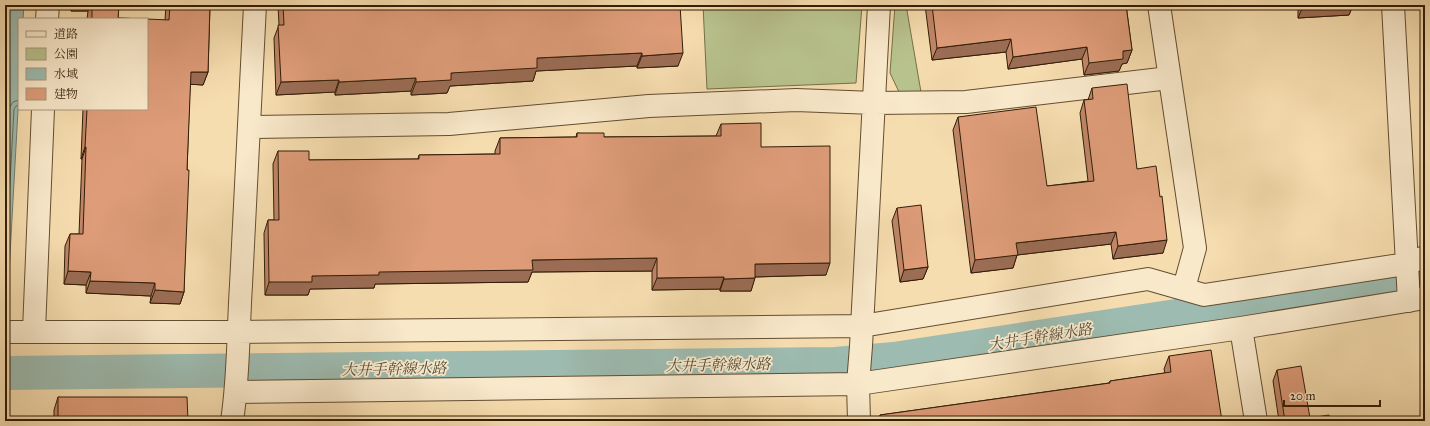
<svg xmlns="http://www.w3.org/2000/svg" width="1430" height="426" font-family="'IM FELL Great Primer','Noto Serif JP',serif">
  <rect width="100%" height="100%" fill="#f6ddaf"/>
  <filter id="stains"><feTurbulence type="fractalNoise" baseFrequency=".005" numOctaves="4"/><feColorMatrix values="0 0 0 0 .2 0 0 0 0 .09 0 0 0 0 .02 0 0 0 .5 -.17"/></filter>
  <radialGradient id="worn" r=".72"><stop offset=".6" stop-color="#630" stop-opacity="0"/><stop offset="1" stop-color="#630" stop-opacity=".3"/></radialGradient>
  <path fill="#b8c28d" stroke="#75704a" d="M 703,5 L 862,5 L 856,83 L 707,89 Z
    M 895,5 L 906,5 L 921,92 L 899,92 L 890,73 Z"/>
  <path fill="#9dbbb0" stroke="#727c6c" d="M 5,5 L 24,5 L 23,19 L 19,19 L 19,92 L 7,309 L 5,309 Z
    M 5,385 L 10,385 L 5,415 Z"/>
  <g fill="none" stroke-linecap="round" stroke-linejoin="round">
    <path stroke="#686c5c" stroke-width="1" d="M 5,183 L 9,108 L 13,102 L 19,100
      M 5,274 L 14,109 L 16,106 L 19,105"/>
    <path stroke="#9dbbb0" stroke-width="34" d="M 5,373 L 835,364 L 894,359 L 1425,278"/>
    <g stroke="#634d31" stroke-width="24">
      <path id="minor" d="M 1159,5 L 1195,248 L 1184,288
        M 1393,5 L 1409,301
        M 47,19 L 48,5
        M 250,127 L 449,124 L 649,106 L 796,100 L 874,103 L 966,102 L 1169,78
        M 1241,328 L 1256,421
        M 34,331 L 43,109
        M 5,332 L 238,332 L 862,326 L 1148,279 L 1204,295 L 1406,264 L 1425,257
        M 236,392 L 858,384 L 1241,328 L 1425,298
        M 232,421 C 239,376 238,330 241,285 C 246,191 251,98 255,5
        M 859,421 L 858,384 L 861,346 L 879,5"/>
    </g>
    <use href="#minor" stroke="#f9e9cb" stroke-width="22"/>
  </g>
  <path fill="#bf8668" stroke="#321d07" d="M 71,5 L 119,5 L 118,18 L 145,19 L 87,19 L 88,11 L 71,11 Z
    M 166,5 L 210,5 L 208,72 L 203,85 L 190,84 L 187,170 L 184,292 L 180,304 L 150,303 L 151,296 L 86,293 L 86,285 L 64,284 L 65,246 L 70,234 L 79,234 L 82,159 L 81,159 L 83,109 L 147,109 L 165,20 Z
    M 278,5 L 680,5 L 678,66 L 637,68 L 637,66 L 536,71 L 533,81 L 450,86 L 447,93 L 411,95 L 411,91 L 335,95 L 335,92 L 276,95 L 274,38 L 279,25 Z
    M 925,5 L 1126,5 L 1132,50 L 1127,63 L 1122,64 L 1119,71 L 1084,75 L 1082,59 L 1008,69 L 1006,52 L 932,60 Z
    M 1298,5 L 1353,5 L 1349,15 L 1298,18 Z
    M 1092,88 L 1137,169 L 1163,253 L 1113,259 L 1111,244 L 1017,255 L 1013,268 L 971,273 L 953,130 L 958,117 L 1047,186 L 1088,181 L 1080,113 L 1084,100 L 1088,100 Z
    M 721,124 L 761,147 L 826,275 L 755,277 L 751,291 L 720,291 L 720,289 L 652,290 L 652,271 L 532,272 L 528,282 L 375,284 L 374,288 L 310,289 L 308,295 L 265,295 L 264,233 L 268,220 L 274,220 L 273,164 L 278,151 L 309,160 L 418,159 L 419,155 L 495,154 L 495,151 L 500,138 L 576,137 L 577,133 L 604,137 L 716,136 Z
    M 897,208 L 928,267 L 923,279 L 900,282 L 892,221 Z
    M 1169,356 L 1222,421 L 878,421 L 880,415 L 1109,383 L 1110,381 L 1165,373 L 1164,369 Z
    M 1277,370 L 1310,418 L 1330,421 L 1279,421 L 1273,381 Z
    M 58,397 L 188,421 L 54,421 L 54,410 Z"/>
  <path fill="#9b6d55" stroke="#321d07" d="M 73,5 L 90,5 L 88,11 L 71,11 Z
    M 1316,5 L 1353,5 L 1349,15 L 1298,18 L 1303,6 Z
    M 1011,39 L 1006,52 L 932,60 L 937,48 Z
    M 1087,47 L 1082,59 L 1008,69 L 1013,57 Z
    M 1132,50 L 1127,63 L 1122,64 L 1119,71 L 1084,75 L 1089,63 L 1123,51 Z
    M 642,53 L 637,66 L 536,71 L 533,81 L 450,86 L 447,93 L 411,95 L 416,82 L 451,73 L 537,58 Z
    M 683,53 L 678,66 L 637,68 L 642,56 Z
    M 191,72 L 208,72 L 203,85 L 186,84 Z
    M 416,78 L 411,91 L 335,95 L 339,82 Z
    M 339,80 L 335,92 L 276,95 L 281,82 Z
    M 85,147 L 86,147 L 82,159 L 81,159 Z
    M 1116,232 L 1111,244 L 1017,255 L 1013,268 L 971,273 L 975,260 L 1016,243 Z
    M 1167,240 L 1163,253 L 1113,259 L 1118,246 Z
    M 657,258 L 652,271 L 532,272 L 528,282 L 375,284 L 374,288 L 310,289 L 308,295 L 265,295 L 269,282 L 312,276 L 532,260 Z
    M 830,263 L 826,275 L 751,277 L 755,264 Z
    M 928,267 L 923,279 L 900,282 L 904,270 Z
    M 68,271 L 91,272 L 86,285 L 64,284 Z
    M 724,277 L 720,289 L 652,290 L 657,278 Z
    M 755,278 L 751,291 L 720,291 L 724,279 Z
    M 90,281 L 155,283 L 151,296 L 86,293 Z
    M 155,290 L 184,292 L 180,304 L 150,303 Z"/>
  <path fill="#de9c79" stroke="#321d07" d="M 92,5 L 119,5 L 118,18 L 145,19 L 92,19 Z
    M 170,5 L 210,5 L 208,72 L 191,72 L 187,170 L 189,170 L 184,292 L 155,290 L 155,283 L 90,281 L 91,272 L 68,271 L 70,234 L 83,234 L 86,147 L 85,147 L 87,109 L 147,109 L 147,19 L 169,20 Z
    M 283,5 L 680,5 L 683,53 L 642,56 L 642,53 L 537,58 L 537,68 L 451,73 L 451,80 L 416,82 L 416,78 L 339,82 L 339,80 L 281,82 L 278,25 L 284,25 Z
    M 932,5 L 1126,5 L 1132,50 L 1123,51 L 1123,59 L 1089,63 L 1087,47 L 1013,57 L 1011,39 L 937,48 Z
    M 1303,5 L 1316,5 L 1303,6 Z
    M 1127,84 L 1137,169 L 1156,166 L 1160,197 L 1162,196 L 1167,240 L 1118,246 L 1116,232 L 1016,243 L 1018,255 L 975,260 L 958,117 L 1036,107 L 1047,186 L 1094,181 L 1084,100 L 1093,99 L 1092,88 Z
    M 761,123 L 761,147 L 830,146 L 830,263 L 755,264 L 755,278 L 724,279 L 724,277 L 657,278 L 657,258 L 532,260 L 533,270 L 379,272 L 379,275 L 312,276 L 312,282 L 269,282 L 268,220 L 279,220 L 278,151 L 309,151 L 309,160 L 419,159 L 419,155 L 500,154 L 500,138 L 577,137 L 577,133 L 604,133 L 604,137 L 721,136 L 721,124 Z
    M 921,205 L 928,267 L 904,270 L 897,208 Z
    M 1211,350 L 1222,421 L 881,421 L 880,415 L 1110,383 L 1110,381 L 1171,372 L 1169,356 Z
    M 1301,366 L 1310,418 L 1329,415 L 1330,421 L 1285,421 L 1277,370 Z
    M 58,397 L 187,397 L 188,421 L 58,421 Z"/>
  <g text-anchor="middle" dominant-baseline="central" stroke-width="3.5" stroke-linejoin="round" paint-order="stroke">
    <g font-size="15" font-style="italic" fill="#524c3a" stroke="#f9e9cb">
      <text transform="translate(1040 337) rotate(-9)">大井手幹線水路</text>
      <text transform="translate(718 365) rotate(-1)">大井手幹線水路</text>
      <text transform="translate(394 369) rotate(-1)">大井手幹線水路</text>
    </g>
  </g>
  <rect width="1430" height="426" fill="none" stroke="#f6ddaf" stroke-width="20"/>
  <rect x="6" y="6" width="1418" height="414" fill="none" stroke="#321d07" stroke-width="2"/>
  <rect x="10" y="10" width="1410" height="406" fill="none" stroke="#321d07"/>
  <rect x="18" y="18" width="130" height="92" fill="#f9e9cb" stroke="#a9977d"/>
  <rect x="26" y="31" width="20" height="6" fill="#f9e9cb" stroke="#a9977d"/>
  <text x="54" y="38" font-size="12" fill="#321d07">道路</text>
  <rect x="26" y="48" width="20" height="12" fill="#b8c28d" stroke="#a9977d"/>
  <text x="54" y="58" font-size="12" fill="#321d07">公園</text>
  <rect x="26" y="68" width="20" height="12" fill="#9dbbb0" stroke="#a9977d"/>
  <text x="54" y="78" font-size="12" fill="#321d07">水域</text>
  <rect x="26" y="88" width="20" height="12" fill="#de9c79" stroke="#a9977d"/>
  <text x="54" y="98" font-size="12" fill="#321d07">建物</text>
  <path d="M1284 400v6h96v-6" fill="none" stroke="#321d07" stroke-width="2"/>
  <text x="1290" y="400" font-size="12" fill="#321d07" stroke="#f9e9cb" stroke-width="3" paint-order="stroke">20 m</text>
  <rect width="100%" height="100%" filter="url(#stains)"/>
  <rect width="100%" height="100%" fill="url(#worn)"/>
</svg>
